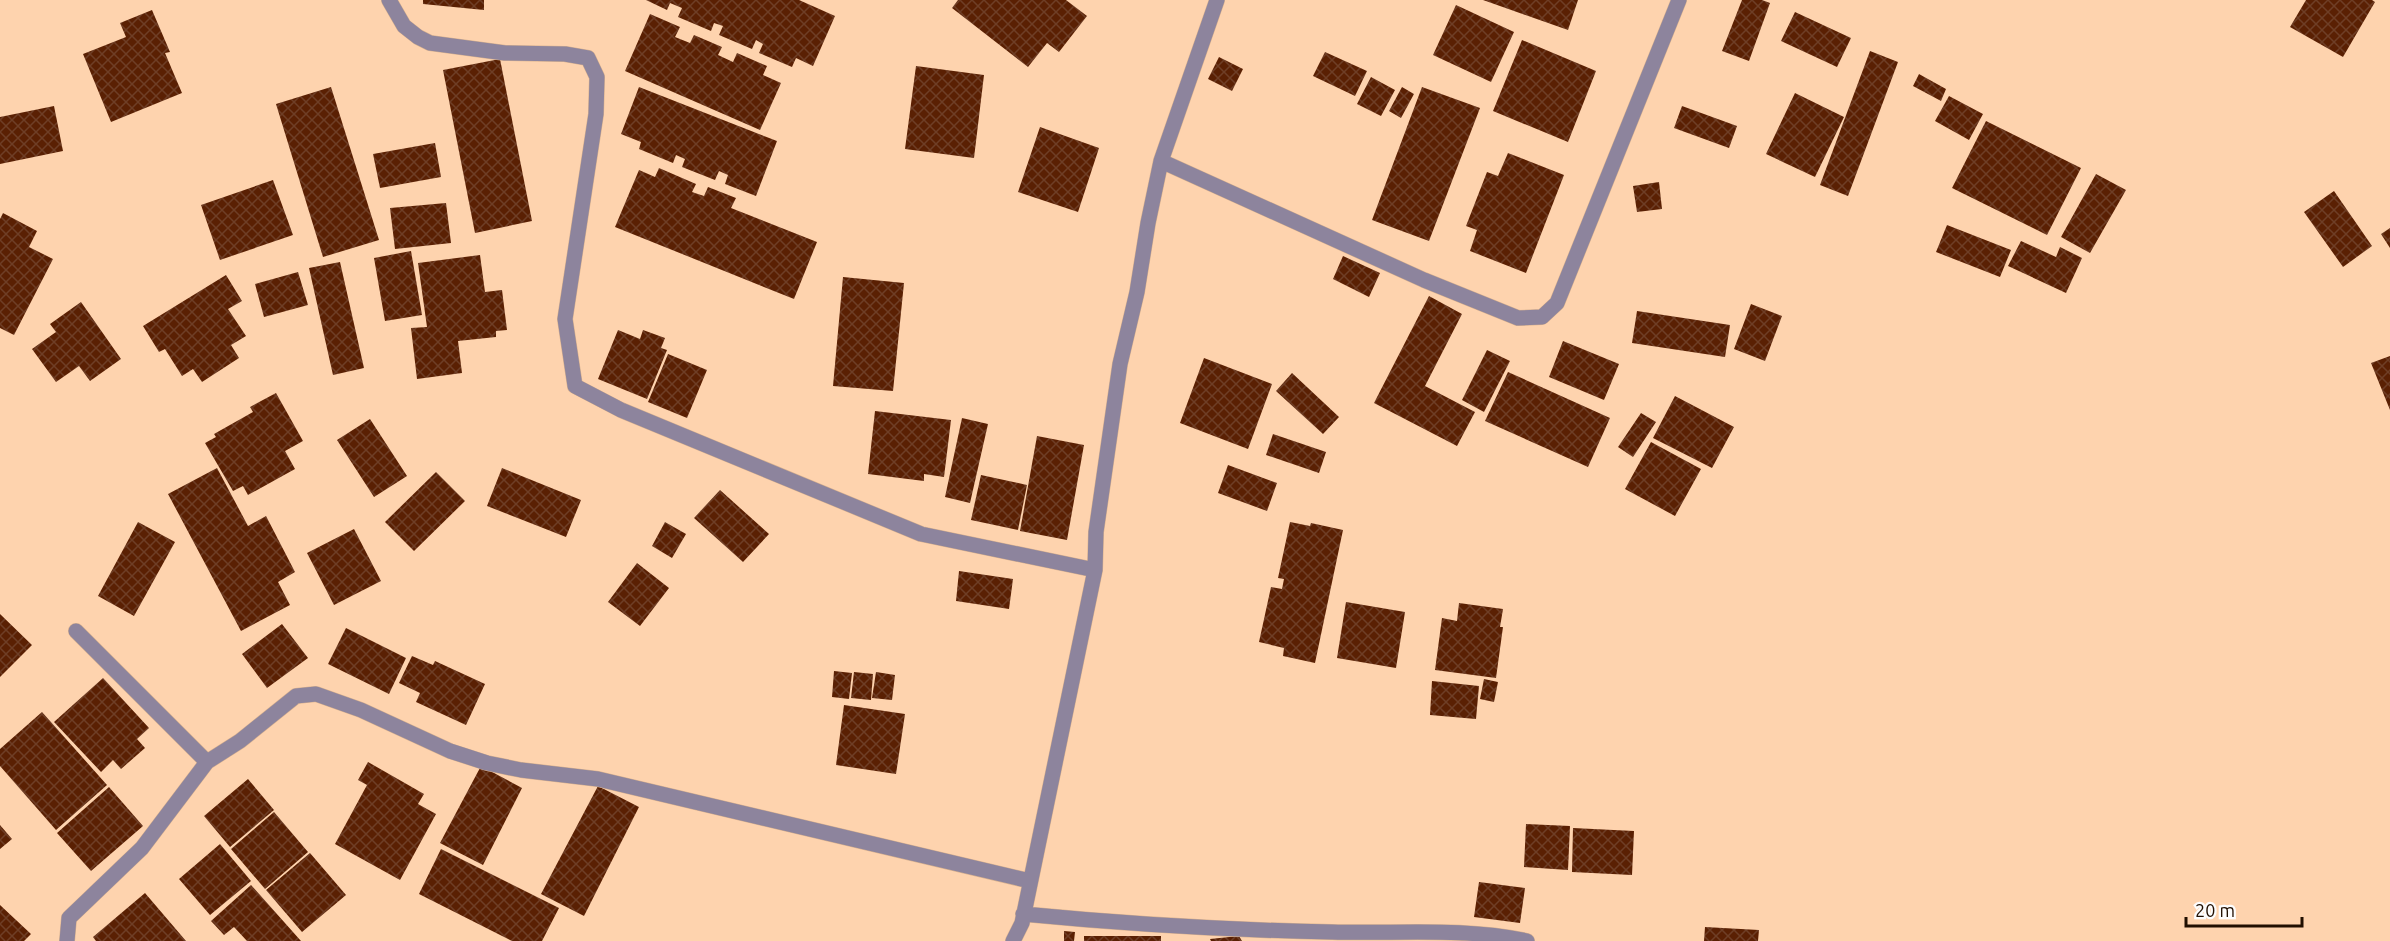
<svg xmlns="http://www.w3.org/2000/svg" width="2390" height="941" font-family="Ubuntu,sans-serif">
  <defs>
    <pattern id="building-cross-hatch" width="8" height="8" patternUnits="userSpaceOnUse" patternTransform="scale(1.5)"><rect width="8" height="8" fill="#5a2003"/><path d="M0 0l8 8M0 8l8-8" fill="none" stroke="#6e3e26"/></pattern>
  </defs>
  <rect width="100%" height="100%" fill="#fed3ae"/>
  <path fill="url(#building-cross-hatch)" d="M 423,0 L 484,0 L 484,10 L 423,4 Z
    M 646,0 L 799,0 L 835,16 L 813,66 L 796,58 L 792,67 L 759,53 L 763,44 L 756,40 L 752,49 L 719,35 L 723,26 L 714,23 L 711,31 L 678,17 L 682,8 L 670,3 L 667,10 Z
    M 958,0 L 1066,0 L 1087,16 L 1059,52 L 1047,43 L 1028,67 L 952,8 Z
    M 1483,0 L 1578,0 L 1568,30 Z
    M 1742,0 L 1762,0 L 1770,3 L 1749,61 L 1722,51 Z
    M 2306,0 L 2372,0 L 2375,2 L 2343,57 L 2290,27 Z
    M 1456,5 L 1514,32 L 1491,82 L 1433,55 Z
    M 152,10 L 170,52 L 165,53 L 182,93 L 111,122 L 83,54 L 126,37 L 120,23 Z
    M 1795,12 L 1851,38 L 1837,67 L 1781,41 Z
    M 650,14 L 680,27 L 675,37 L 690,43 L 694,35 L 722,47 L 718,55 L 733,62 L 737,53 L 767,66 L 763,75 L 781,83 L 760,130 L 625,71 Z
    M 1522,40 L 1596,71 L 1568,142 L 1493,111 Z
    M 1870,51 L 1898,62 L 1848,196 L 1820,185 Z
    M 1325,52 L 1367,71 L 1355,96 L 1313,76 Z
    M 1219,57 L 1243,69 L 1232,91 L 1208,79 Z
    M 500,59 L 532,221 L 475,233 L 443,70 Z
    M 916,66 L 984,75 L 974,158 L 905,149 Z
    M 1919,74 L 1946,89 L 1941,101 L 1913,86 Z
    M 1371,77 L 1395,90 L 1381,116 L 1357,104 Z
    M 331,87 L 379,240 L 323,257 L 276,104 Z
    M 639,87 L 777,141 L 756,196 L 725,184 L 728,175 L 719,171 L 715,180 L 682,167 L 685,159 L 676,155 L 673,163 L 639,149 L 641,142 L 621,134 Z
    M 1402,87 L 1414,94 L 1401,118 L 1389,111 Z
    M 1422,87 L 1480,108 L 1429,241 L 1372,220 Z
    M 1795,93 L 1844,117 L 1815,177 L 1766,154 Z
    M 1949,96 L 1983,114 L 1969,140 L 1935,121 Z
    M 54,106 L 63,151 L 0,164 L 0,117 Z
    M 1682,106 L 1737,126 L 1729,148 L 1674,128 Z
    M 1986,121 L 2081,168 L 2047,235 L 1952,188 Z
    M 1040,127 L 1099,148 L 1078,212 L 1018,192 Z
    M 435,143 L 441,177 L 380,188 L 373,154 Z
    M 1508,153 L 1564,175 L 1526,273 L 1470,251 L 1477,230 L 1466,226 L 1487,172 L 1498,176 Z
    M 659,168 L 696,184 L 692,192 L 704,196 L 708,187 L 736,198 L 731,208 L 817,242 L 794,299 L 615,227 L 639,170 L 655,177 Z
    M 2096,174 L 2126,190 L 2090,253 L 2061,237 Z
    M 273,180 L 293,235 L 220,260 L 201,205 Z
    M 1659,182 L 1662,209 L 1637,212 L 1633,186 Z
    M 2334,191 L 2372,246 L 2343,267 L 2304,212 Z
    M 446,203 L 451,243 L 395,249 L 390,208 Z
    M 3,213 L 37,231 L 29,247 L 53,259 L 14,335 L 0,328 L 0,219 Z
    M 1947,225 L 2011,250 L 2000,277 L 1936,252 Z
    M 2390,228 L 2390,248 L 2381,234 Z
    M 2021,241 L 2056,257 L 2060,247 L 2082,258 L 2066,293 L 2008,266 Z
    M 411,251 L 422,315 L 385,321 L 374,258 Z
    M 480,255 L 485,292 L 502,290 L 507,330 L 496,331 L 496,337 L 458,341 L 462,373 L 417,379 L 411,328 L 427,327 L 418,263 Z
    M 1343,256 L 1380,273 L 1369,297 L 1333,279 Z
    M 340,262 L 364,368 L 333,375 L 309,268 Z
    M 298,272 L 308,305 L 264,317 L 255,284 Z
    M 226,275 L 242,301 L 228,309 L 246,336 L 231,345 L 239,358 L 202,382 L 193,369 L 182,376 L 165,349 L 159,352 L 143,326 Z
    M 843,277 L 904,283 L 893,391 L 833,386 Z
    M 1429,296 L 1462,314 L 1425,386 L 1475,412 L 1457,446 L 1374,403 Z
    M 81,302 L 121,359 L 90,381 L 79,366 L 56,382 L 32,349 L 56,332 L 50,324 Z
    M 1751,304 L 1782,316 L 1765,361 L 1734,349 Z
    M 1637,311 L 1730,325 L 1725,357 L 1632,343 Z
    M 618,330 L 640,339 L 643,330 L 665,338 L 661,348 L 667,350 L 647,399 L 598,379 Z
    M 1563,341 L 1619,364 L 1604,400 L 1549,377 Z
    M 1487,350 L 1510,361 L 1484,412 L 1462,400 Z
    M 668,354 L 707,370 L 687,418 L 648,402 Z
    M 2390,356 L 2390,410 L 2371,363 Z
    M 1204,358 L 1272,384 L 1248,449 L 1180,423 Z
    M 1508,372 L 1610,418 L 1588,467 L 1485,421 Z
    M 1292,373 L 1339,417 L 1323,434 L 1276,391 Z
    M 276,393 L 303,441 L 285,451 L 295,469 L 248,495 L 243,486 L 233,491 L 205,443 L 216,437 L 214,434 L 253,412 L 250,407 Z
    M 1675,396 L 1734,427 L 1712,468 L 1653,438 Z
    M 875,411 L 951,420 L 944,477 L 924,474 L 924,481 L 868,474 Z
    M 1641,413 L 1656,422 L 1633,457 L 1618,447 Z
    M 962,418 L 988,424 L 970,503 L 945,497 Z
    M 370,419 L 407,476 L 374,497 L 337,440 Z
    M 1273,434 L 1326,452 L 1319,473 L 1266,455 Z
    M 1037,436 L 1084,445 L 1067,540 L 1020,531 Z
    M 1651,442 L 1701,469 L 1675,516 L 1625,489 Z
    M 1228,465 L 1277,483 L 1267,511 L 1218,493 Z
    M 217,468 L 248,526 L 266,516 L 295,572 L 278,582 L 290,605 L 241,631 L 168,494 Z
    M 502,468 L 581,500 L 566,537 L 487,506 Z
    M 436,472 L 465,501 L 414,551 L 385,522 Z
    M 981,475 L 1027,485 L 1018,530 L 971,520 Z
    M 720,490 L 769,534 L 743,562 L 694,518 Z
    M 138,522 L 175,542 L 134,616 L 98,596 Z
    M 665,522 L 686,534 L 672,558 L 652,546 Z
    M 1290,522 L 1310,526 L 1311,523 L 1343,530 L 1315,663 L 1283,656 L 1284,648 L 1259,642 L 1271,587 L 1282,589 L 1284,579 L 1278,578 Z
    M 354,529 L 381,581 L 334,605 L 307,553 Z
    M 637,563 L 669,588 L 640,626 L 608,602 Z
    M 959,571 L 1013,579 L 1009,609 L 956,601 Z
    M 1346,602 L 1405,612 L 1396,668 L 1337,658 Z
    M 1459,603 L 1503,609 L 1500,627 L 1503,627 L 1496,678 L 1435,670 L 1442,618 L 1457,621 Z
    M 0,614 L 32,645 L 0,677 Z
    M 282,624 L 308,658 L 267,688 L 242,654 Z
    M 346,628 L 406,658 L 389,694 L 328,664 Z
    M 412,656 L 433,665 L 435,661 L 485,684 L 466,725 L 416,702 L 420,693 L 399,683 Z
    M 834,671 L 852,673 L 849,699 L 832,697 Z
    M 854,672 L 873,674 L 871,700 L 851,698 Z
    M 876,672 L 895,675 L 892,700 L 872,698 Z
    M 103,678 L 149,728 L 137,739 L 145,748 L 121,769 L 113,760 L 101,772 L 54,722 Z
    M 1484,679 L 1498,682 L 1494,702 L 1480,699 Z
    M 1432,681 L 1479,686 L 1476,719 L 1430,715 Z
    M 844,705 L 905,714 L 896,774 L 836,765 Z
    M 42,712 L 107,785 L 56,830 L 0,766 L 0,749 Z
    M 368,762 L 424,794 L 418,804 L 436,814 L 400,880 L 335,844 L 367,785 L 358,780 Z
    M 481,766 L 522,788 L 483,865 L 440,843 Z
    M 248,779 L 274,810 L 230,847 L 204,816 Z
    M 598,786 L 639,807 L 584,916 L 541,894 Z
    M 109,787 L 143,826 L 91,871 L 57,833 Z
    M 274,812 L 308,852 L 265,889 L 231,849 Z
    M 1526,824 L 1570,826 L 1568,870 L 1524,867 Z
    M 0,825 L 12,839 L 0,849 Z
    M 1573,828 L 1634,831 L 1632,875 L 1572,872 Z
    M 220,844 L 251,881 L 210,915 L 179,879 Z
    M 441,849 L 559,908 L 542,941 L 512,941 L 419,894 Z
    M 310,853 L 346,895 L 302,932 L 266,890 Z
    M 1479,882 L 1525,888 L 1520,923 L 1474,917 Z
    M 251,885 L 301,941 L 247,941 L 234,927 L 224,935 L 211,921 Z
    M 145,893 L 186,941 L 96,941 L 93,937 Z
    M 0,905 L 31,934 L 24,941 L 0,941 Z
    M 1705,927 L 1759,930 L 1758,941 L 1704,941 Z
    M 1064,931 L 1075,932 L 1074,941 L 1064,941 Z
    M 1084,936 L 1161,936 L 1161,941 L 1084,941 Z
    M 1239,936 L 1242,941 L 1211,941 L 1210,939 Z"/>
  <g fill="none" stroke-linecap="round" stroke-linejoin="round">
    <g stroke="#d6b08f" stroke-width="16">
      <path id="street" d="M 389,0 L 404,26 L 418,37 L 430,43 L 505,53 L 565,54 L 588,58 L 597,77 L 596,114 L 565,319 L 575,386 L 621,410 L 921,534 L 1095,570
        M 1161,161 L 1424,280 L 1518,318 L 1542,317 L 1557,303 L 1679,0
        M 76,631 L 207,762 L 240,741 L 296,696 L 316,694 L 361,710 L 450,751 L 487,763 L 521,770 L 598,779 L 1030,881
        M 1023,914 C 1126,924 1229,930 1332,932 C 1396,934 1464,927 1527,941
        M 67,941 L 69,918 L 142,848 L 207,762
        M 1013,941 L 1022,923 L 1095,570 L 1096,532 L 1120,364 L 1137,292 L 1148,223 L 1161,161 L 1217,0"/>
    </g>
    <use href="#street" stroke="#8d849d" stroke-width="15"/>
  </g>
  <path d="M2186 917v9h116v-9" fill="none" stroke="#210f00" stroke-width="3"/>
  <text x="2195" y="917" font-size="18" fill="#210f00" stroke="#fdfdfd" stroke-width="4.5" paint-order="stroke">20 m</text>
</svg>
